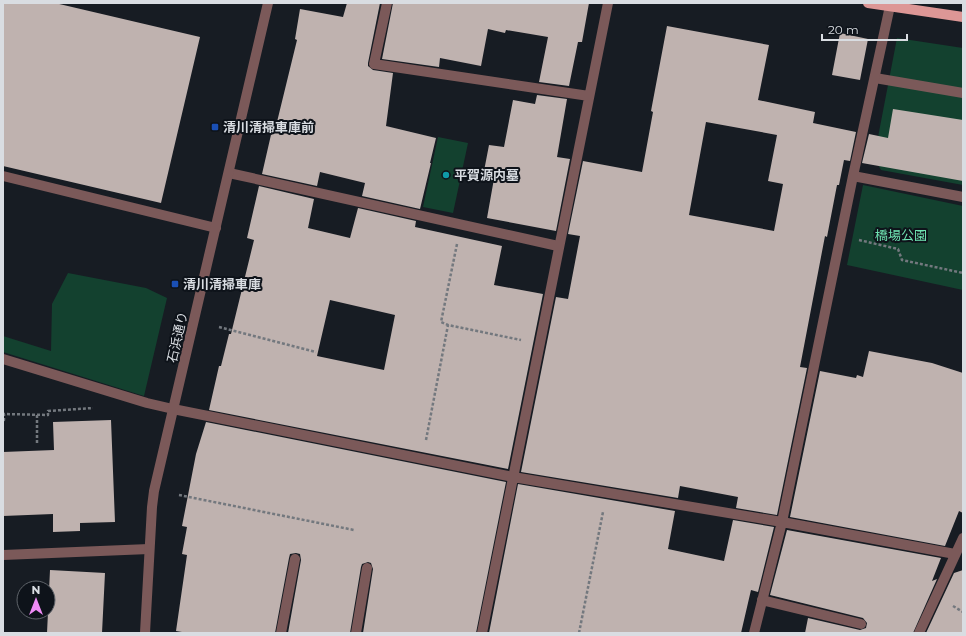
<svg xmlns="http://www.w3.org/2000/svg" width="966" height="636" font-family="Montserrat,'Noto Sans JP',sans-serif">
  <rect width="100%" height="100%" fill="#171c23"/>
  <path fill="#13412f" d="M 897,38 L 963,48 L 963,185 L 881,170 L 874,158 Z
    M 438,137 L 468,143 L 453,213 L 423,207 Z
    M 863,185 L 963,206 L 963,290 L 847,265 Z
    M 68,273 L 146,288 L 167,298 L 144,396 L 3,352 L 3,336 L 51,351 L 52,304 Z"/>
  <path fill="#bfb2af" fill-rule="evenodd" d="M 3,3 L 55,3 L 200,37 L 161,203 L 3,166 Z
    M 347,3 L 380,3 L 368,63 L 368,66 L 373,70 L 393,73 L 386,126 L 436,138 L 430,163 L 431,163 L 420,209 L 362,196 L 365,183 L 320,172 L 317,186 L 262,174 L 273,126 L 276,126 L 297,40 L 295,39 L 300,9 L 343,17 Z
    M 393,3 L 589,3 L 582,42 L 578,42 L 569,86 L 539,82 L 548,37 L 506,30 L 505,33 L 488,29 L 481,66 L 440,58 L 439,67 L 382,59 Z
    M 667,26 L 769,45 L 758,100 L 815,112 L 813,123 L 856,132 L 850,161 L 844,160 L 839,185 L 837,185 L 827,237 L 825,236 L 800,367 L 807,368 L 777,515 L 736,508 L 738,497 L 680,486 L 678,498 L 521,472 L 556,297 L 568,299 L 580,236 L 568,234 L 583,161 L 642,172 L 653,112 L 651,111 ZM 706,122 L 777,135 L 768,181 L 783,184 L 774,231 L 689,215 Z
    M 840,33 L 868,39 L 860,80 L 832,75 Z
    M 537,95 L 567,99 L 557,157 L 570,159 L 556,231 L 487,218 L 495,173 L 484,171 L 489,145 L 504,147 L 513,100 L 535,104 Z
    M 893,109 L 963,120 L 963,181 L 862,163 L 869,134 L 888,138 Z
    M 259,186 L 314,199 L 308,228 L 350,238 L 358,208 L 416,221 L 415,227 L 502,246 L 494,285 L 543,294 L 508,469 L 209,410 L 219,366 L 221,366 L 229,334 L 231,334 L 254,240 L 247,238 ZM 330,300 L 395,315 L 384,370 L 317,356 Z
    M 869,351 L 932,363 L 963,373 L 963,513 L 959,511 L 945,546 L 790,517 L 820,371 L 856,378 L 857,375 L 863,377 Z
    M 111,420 L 115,522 L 80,523 L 80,531 L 53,532 L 53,514 L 3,516 L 3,452 L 54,450 L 53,422 Z
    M 206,422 L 506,482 L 476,633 L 363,633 L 373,569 L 371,563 L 368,562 L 362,564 L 361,567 L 350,633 L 288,633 L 301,560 L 300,554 L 296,553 L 290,554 L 289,558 L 275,633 L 188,633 L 176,631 L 187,555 L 182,554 L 187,527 L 182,526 L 196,454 Z
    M 518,484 L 675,511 L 668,549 L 724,561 L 733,520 L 774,527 L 758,592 L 751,590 L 741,633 L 489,633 Z
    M 787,530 L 941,558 L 932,581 L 937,579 L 913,633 L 805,633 L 808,618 L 860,630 L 866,628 L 867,623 L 863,618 L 770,595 Z
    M 50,570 L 105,573 L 102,633 L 47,633 Z
    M 963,570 L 963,633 L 926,633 L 954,573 Z"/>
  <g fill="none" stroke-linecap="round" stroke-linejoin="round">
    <path stroke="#73787e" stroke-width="2.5" stroke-dasharray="3 2" stroke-linecap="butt" d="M 859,240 L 898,249 L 902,260 L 963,273
      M 457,244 L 441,322 L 448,325 L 521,340
      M 219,327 L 316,352
      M 37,415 L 37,445
      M 3,420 L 4,420 L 4,414 L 48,415 L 48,411 L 93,408
      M 426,440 L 448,325
      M 179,495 L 354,530
      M 953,606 L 963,612
      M 579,633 L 603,512"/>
    <path stroke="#7b5959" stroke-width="10" d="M 875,78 L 963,93
      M 3,176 L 216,228
      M 3,359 L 147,403 L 173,409
      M 762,600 L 861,624
      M 281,633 L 295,559
      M 356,633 L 367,568"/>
    <path stroke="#7b5959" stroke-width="10" d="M 387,3 L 374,64 L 589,96
      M 229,173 L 558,246
      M 853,176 L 963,197
      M 173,409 L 513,477 L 782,522 L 955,554
      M 3,555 L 149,549
      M 482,633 L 608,3
      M 754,633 L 782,522 L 853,176 L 890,6
      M 919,633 L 963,538"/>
    <path stroke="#7b5959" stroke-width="10" d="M 145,633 L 152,507 L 154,491 L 268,3"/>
    <path stroke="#dd9796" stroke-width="10" d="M 868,3 L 963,17"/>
  </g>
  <g fill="#1a4fb4" stroke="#0e131a" stroke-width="1.5">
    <rect x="211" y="123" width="8" height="8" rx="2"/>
    <rect x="171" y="280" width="8" height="8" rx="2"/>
  </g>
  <circle fill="#0f9aa8" stroke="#0e131a" stroke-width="1.5" cx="446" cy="175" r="4"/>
  <g text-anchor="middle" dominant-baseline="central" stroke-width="4" stroke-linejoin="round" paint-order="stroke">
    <g font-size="13" font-weight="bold" fill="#d9dde2" stroke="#0e131a" text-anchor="start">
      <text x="223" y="127">清川清掃車庫前</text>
      <text x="454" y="175">平賀源内墓</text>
      <text x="183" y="284">清川清掃車庫</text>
    </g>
    <g font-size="13" fill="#70e5b4" stroke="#0e131a">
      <text x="901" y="235">橋場公園</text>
    </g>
    <g font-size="13" fill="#d9dde2" stroke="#0e131a">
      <text transform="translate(177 337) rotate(-77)">石浜通り</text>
    </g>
  </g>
  <rect width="966" height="636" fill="none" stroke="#d9dde2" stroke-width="8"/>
  <g transform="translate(36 600)"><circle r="19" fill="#0e131a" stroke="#5f646a"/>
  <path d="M0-3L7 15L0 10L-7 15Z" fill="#ef8bf6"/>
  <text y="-6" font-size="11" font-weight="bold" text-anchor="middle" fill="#d9dde2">N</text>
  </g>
  <path d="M822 34v6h85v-6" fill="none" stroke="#d9dde2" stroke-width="2"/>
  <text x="828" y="34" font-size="12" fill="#d9dde2" stroke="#0e131a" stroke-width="3" paint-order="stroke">20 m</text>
</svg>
